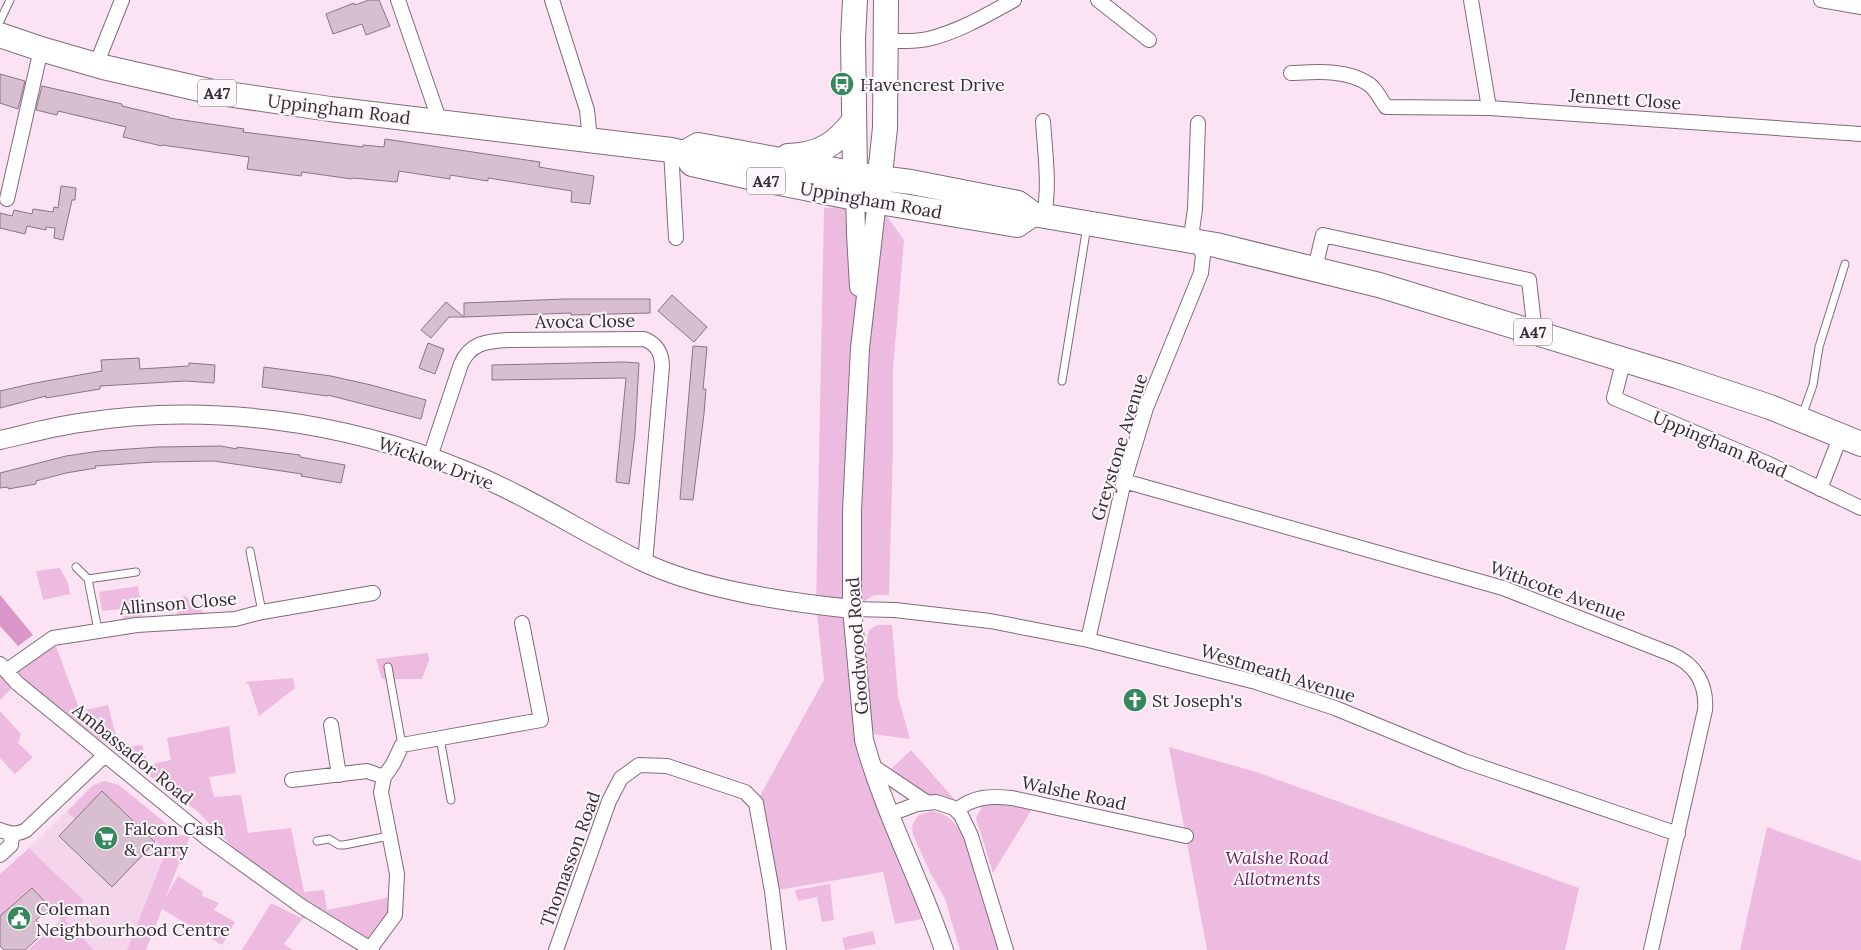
<svg xmlns="http://www.w3.org/2000/svg" width="1861" height="950" font-family="Lora,serif">
  <rect width="100%" height="100%" fill="#fce3f4"/>
  <path fill="#f4d5eb" d="M 104,781 L 119,785 L 174,830 L 127,950 L 94,950 L 65,920 L 84,901 L 29,848 L 93,785 Z"/>
  <path fill="#eebbe0" d="M 878,204 L 904,240 L 893,370 L 893,447 L 889,595 L 874,595 L 852,609 L 860,737 L 880,815 L 897,844 L 933,917 L 895,924 L 883,872 L 772,891 L 756,803 L 824,680 L 816,605 L 824,208 Z
    M 60,568 L 68,583 L 70,594 L 43,600 L 36,571 Z
    M 138,586 L 144,624 L 125,627 L 121,609 L 102,611 L 99,592 Z
    M 184,595 L 211,619 L 174,621 Z
    M 877,625 L 892,625 L 898,696 L 910,739 L 872,734 C 869,706 862,656 869,630 Z
    M 53,638 L 80,711 L 108,705 L 119,748 L 142,745 L 148,765 L 171,760 L 167,738 L 229,726 L 236,773 L 209,777 L 214,797 L 241,795 L 248,833 L 291,828 L 304,892 L 324,890 L 327,910 L 396,896 L 395,915 L 370,949 L 317,916 L 302,919 L 284,944 L 293,950 L 242,950 L 271,903 L 301,918 L 301,906 L 260,875 L 197,811 L 8,672 L 17,683 L 0,700 L 0,664 L 6,671 Z
    M 428,653 L 429,660 L 422,679 L 382,679 L 376,659 Z
    M 293,678 L 295,688 L 259,716 L 249,685 L 245,682 Z
    M 0,711 L 21,734 L 18,743 L 33,757 L 15,774 L 0,758 Z
    M 1169,747 L 1256,772 L 1579,888 L 1565,950 L 1207,950 Z
    M 911,750 L 957,802 L 914,791 L 886,774 Z
    M 104,781 L 119,785 L 180,835 L 190,836 L 165,899 L 178,876 L 203,892 L 202,896 L 219,903 L 214,910 L 235,922 L 222,945 L 162,909 L 146,950 L 127,950 L 166,851 L 102,791 L 75,819 L 67,812 L 93,785 Z
    M 987,797 L 1034,806 L 993,873 L 976,818 Z
    M 932,811 C 950,814 957,825 965,839 L 999,950 L 960,950 L 945,899 L 931,874 L 913,835 L 912,826 L 915,820 L 919,815 Z
    M 1767,827 L 1861,861 L 1861,950 L 1740,950 Z
    M 29,848 L 84,901 L 65,920 L 94,950 L 28,950 L 61,920 L 32,888 L 0,916 L 0,874 Z
    M 830,884 L 834,920 L 822,922 L 817,897 L 798,901 L 795,890 Z
    M 873,931 L 876,944 L 845,950 L 842,938 Z"/>
  <path fill="#db96c9" d="M 0,595 L 33,635 L 18,646 L 0,626 Z"/>
  <path fill="#d7bfd0" stroke="#8a7484" d="M 369,0 L 379,0 L 390,26 L 366,35 L 362,24 L 333,34 L 326,14 L 354,3 L 355,5 Z
    M 0,74 L 25,81 L 18,109 L 0,103 Z
    M 42,86 L 122,104 L 122,106 L 169,117 L 169,118 L 244,129 L 243,132 L 363,147 L 363,145 L 384,147 L 385,139 L 540,162 L 539,167 L 594,176 L 590,204 L 571,202 L 572,191 L 488,178 L 488,181 L 450,175 L 450,179 L 399,171 L 397,182 L 353,178 L 352,179 L 302,172 L 301,176 L 247,169 L 249,157 L 162,145 L 162,146 L 123,137 L 126,127 L 58,111 L 57,115 L 36,110 Z
    M 61,186 L 76,188 L 75,200 L 72,200 L 63,240 L 54,238 L 55,228 L 46,227 L 46,230 L 27,226 L 25,234 L 0,228 L 0,213 L 12,216 L 14,210 L 32,214 L 33,209 L 53,212 L 54,207 L 58,208 Z
    M 672,295 L 707,327 L 694,342 L 658,311 Z
    M 565,299 L 650,299 L 650,313 L 571,315 L 571,313 L 464,317 L 464,303 Z
    M 446,302 L 464,317 L 449,317 L 431,338 L 421,330 Z
    M 428,343 L 444,349 L 435,374 L 419,368 Z
    M 693,346 L 707,347 L 703,389 L 706,389 L 704,414 L 693,500 L 680,499 Z
    M 139,358 L 140,369 L 189,366 L 189,363 L 215,365 L 214,383 L 185,381 L 100,386 L 100,389 L 46,398 L 46,396 L 0,408 L 0,391 L 35,383 L 102,371 L 101,360 Z
    M 623,362 L 639,363 L 635,434 L 629,484 L 616,482 L 626,378 L 492,380 L 492,365 Z
    M 264,367 L 331,376 L 371,385 L 426,400 L 421,419 L 328,395 L 327,396 L 262,387 Z
    M 221,446 L 237,449 L 237,447 L 300,455 L 300,457 L 345,465 L 341,483 L 301,476 L 302,474 L 214,461 L 154,462 L 95,466 L 96,468 L 66,473 L 36,481 L 36,484 L 8,489 L 8,487 L 0,488 L 0,473 L 66,456 L 100,451 L 158,447 Z
    M 102,791 L 155,842 L 112,887 L 59,836 Z
    M 32,888 L 51,908 L 36,920 L 46,931 L 25,950 L 4,950 L 0,946 L 0,916 Z"/>
  <g fill="none" stroke-linecap="round" stroke-linejoin="round">
    <g stroke="#806b7a" stroke-width="9">
      <path id="service" d="M 0,21 L 10,0
        M 1062,381 L 1087,226
        M 1802,416 L 1813,385 L 1819,347 L 1845,264
        M 250,551 L 262,612
        M 76,567 L 88,579
        M 98,630 L 88,579 L 136,572
        M 388,667 L 402,745
        M 440,738 L 451,800
        M 317,841 L 329,839 L 339,845 L 344,845 L 389,836"/>
    </g>
    <g stroke="#806b7a" stroke-width="16">
      <path id="minor" d="M 398,0 L 440,122
        M 552,0 L 587,110 L 590,140
        M 1098,0 L 1149,40
        M 1471,0 L 1489,108
        M 1821,0 L 1861,7
        M 885,41 C 899,41 914,42 928,39 C 958,32 987,15 1014,0
        M 96,65 L 122,0
        M 1291,73 C 1316,72 1345,69 1367,83 C 1375,87 1381,100 1386,107 L 1489,108 L 1861,134
        M 1043,121 C 1045,153 1050,185 1044,216
        M 671,150 L 676,238
        M 7,199 L 41,49
        M 1315,268 L 1323,235 L 1529,280 L 1535,333
        M 1624,359 L 1614,398 L 1769,464 L 1861,508
        M 430,457 L 461,364 C 470,343 487,341 508,340 L 644,339 C 657,344 662,353 662,367 L 645,563
        M 1124,481 L 1503,588 L 1671,654 C 1695,664 1707,684 1705,710 L 1651,950
        M 1820,489 L 1841,435
        M 852,609 L 895,610 L 990,621 L 1088,640 L 1256,682 L 1335,708 L 1464,761 L 1678,834
        M 1088,640 L 1124,481 L 1146,408 L 1201,273 L 1203,255 L 1192,230 L 1195,209 L 1198,123
        M 0,664 L 17,683 L 208,839 L 301,906 L 372,950
        M 6,671 L 53,638 L 137,625 L 235,619 L 262,612 L 373,593
        M 331,725 L 339,775
        M 871,765 L 926,802
        M 292,780 L 367,771 L 384,777
        M 957,810 C 974,796 991,796 1012,798 L 1186,836
        M 888,815 L 917,804 L 936,802 L 954,808 L 961,815 L 971,836 L 1006,950
        M 0,830 C 10,834 17,835 26,830 L 105,755
        M 0,855 L 11,845 L 12,834
        M 370,949 L 395,915 L 397,874 L 381,792 L 384,777 L 393,764 L 402,745 L 541,720 L 522,623
        M 556,950 L 609,801 L 621,778 L 639,765 L 667,766 L 745,792 L 756,803 L 772,891 L 779,950"/>
    </g>
    <g stroke="#806b7a" stroke-width="20">
      <path id="tertiary" d="M 855,188 L 856,234 L 859,287
        M 877,201 L 860,348 L 852,511 L 852,609 L 864,740 C 884,813 920,879 944,950
        M 0,440 C 26,434 52,427 79,423 C 208,402 343,421 464,470 C 527,495 583,533 643,562 C 702,590 787,602 852,609"/>
    </g>
    <g stroke="#806b7a" stroke-width="26">
      <path id="trunk" d="M 855,0 L 853,39 L 855,174
        M 0,35 L 41,49 L 103,67 L 213,92 L 330,109 L 671,150 L 684,153 L 692,164 L 754,178 L 855,198 L 1017,225 L 1033,214
        M 684,153 L 698,145 L 879,178 L 911,182 L 1018,203 L 1033,214 L 1216,245 L 1379,285 L 1677,376 L 1770,407 L 1861,444
        M 788,156 C 819,155 835,145 854,121
        M 878,193 L 885,128 L 886,0"/>
    </g>
    <use href="#service" stroke="#fff" stroke-width="7"/>
    <use href="#minor" stroke="#fff" stroke-width="14"/>
    <use href="#tertiary" stroke="#fff" stroke-width="18"/>
    <use href="#trunk" stroke="#fff" stroke-width="24"/>
  </g>
  <defs>
    <g id="bus-disc" transform="scale(1.25)"><circle r="9.5" fill="#34885b" stroke="#fcf7fb"/><path d="M-5-6H5V4H4V6H2V4H-2V6H-4V4H-5ZM-3.5-4V0h7V-4ZM-3.5 1.2v1.5H-2V1.2ZM2 1.2v1.5H3.5V1.2Z" fill="#fff"/></g>
    <g id="church-disc" transform="scale(1.25)"><circle r="9.5" fill="#34885b" stroke="#fcf7fb"/><path d="M-1.2-6h2.4v3.5h3.3v2.4h-3.3V6h-2.4V-.1h-3.3v-2.4h3.3Z" fill="#fff"/></g>
    <g id="supermarket-disc" transform="scale(1.25)"><circle r="9.5" fill="#34885b" stroke="#fcf7fb"/><path d="M-6-5.5h2.5l.6 2H6L4.5 2H-2.5L-4.4-4H-6ZM-1.5 3.2a1.3 1.3 0 1 0 .1 0ZM3 3.2a1.3 1.3 0 1 0 .1 0Z" fill="#fff"/></g>
    <g id="civic-disc" transform="scale(1.25)"><circle r="9.5" fill="#34885b" stroke="#fcf7fb"/><path d="M-.6-6.5H3V-4.5H.6V-3L4-1V1h2V6H-6V1h2V-1L-.6-3ZM-1.2 2.5V6h2.4V2.5Z" fill="#fff"/></g>
  </defs>
  <g fill-rule="evenodd">
    <use href="#bus-disc" x="842" y="84"/>
    <use href="#church-disc" x="1135" y="700"/>
    <use href="#supermarket-disc" x="106" y="838"/>
    <use href="#civic-disc" x="19" y="918"/>
  </g>
  <g text-anchor="middle" dominant-baseline="central" stroke-width="4" stroke-linejoin="round" paint-order="stroke">
    <g fill="#fcf7fb" stroke="#71696f" stroke-width="1">
      <rect x="198" y="79.5" width="38" height="27" rx="4"/>
      <rect x="747" y="167.5" width="38" height="27" rx="4"/>
      <rect x="1514" y="318.5" width="38" height="27" rx="4"/>
    </g>
    <g font-size="16" font-weight="bold" fill="#362c33">
      <text x="217" y="93">A47</text>
      <text x="766" y="181">A47</text>
      <text x="1533" y="332">A47</text>
    </g>
    <g font-size="18" fill="#362c33" stroke="#fcf7fb" text-anchor="start">
      <text x="860" y="84">Havencrest Drive</text>
      <text x="1152" y="700">St Joseph's</text>
      <text x="124" y="828">Falcon Cash<tspan x="124" dy="21">&amp; Carry</tspan></text>
      <text x="36" y="908">Coleman<tspan x="36" dy="21">Neighbourhood Centre</tspan></text>
    </g>
    <g font-size="18" fill="#362c33" stroke="#fcf7fb">
      <text transform="translate(1625 99) rotate(4)">Jennett Close</text>
      <text transform="translate(339 109) rotate(7)">Uppingham Road</text>
      <text transform="translate(871 200) rotate(10)">Uppingham Road</text>
      <text transform="translate(585 321) rotate(-1)">Avoca Close</text>
      <text transform="translate(1720 444) rotate(23)">Uppingham Road</text>
      <text transform="translate(1119 447) rotate(-73)">Greystone Avenue</text>
      <text transform="translate(436 463) rotate(20)">Wicklow Drive</text>
      <text transform="translate(1558 591) rotate(20)">Withcote Avenue</text>
      <text transform="translate(178 603) rotate(-5)">Allinson Close</text>
      <text transform="translate(857 646) rotate(-94)">Goodwood Road</text>
      <text transform="translate(1278 673) rotate(17)">Westmeath Avenue</text>
      <text transform="translate(133 754) rotate(39)">Ambassador Road</text>
      <text transform="translate(1074 793) rotate(12)">Walshe Road</text>
      <text transform="translate(570 859) rotate(-70)">Thomasson Road</text>
    </g>
    <g font-size="18" font-style="italic" fill="#681759" stroke="#fcf7fb">
      <text x="1277" y="857">Walshe Road<tspan x="1277" dy="21">Allotments</tspan></text>
    </g>
  </g>
</svg>
